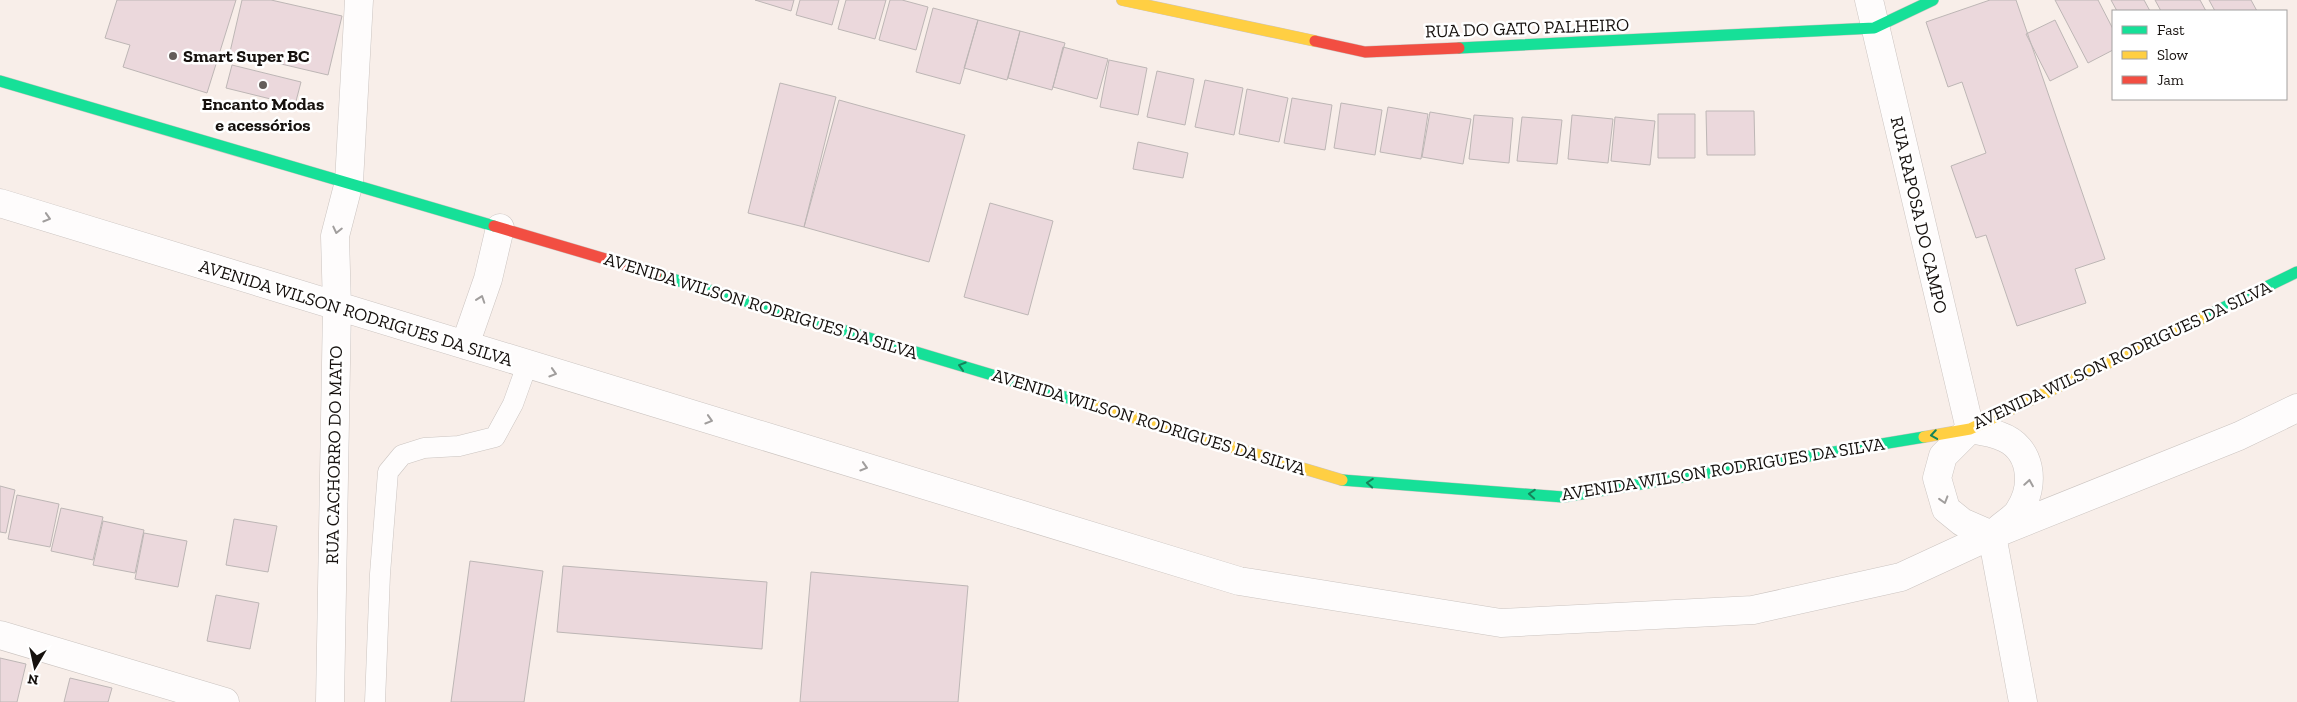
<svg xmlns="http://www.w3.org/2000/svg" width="2297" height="702" font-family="'Zilla Slab',serif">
  <rect width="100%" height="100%" fill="#f8eee9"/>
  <path fill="#ebd8dc" stroke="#bdb6b5" d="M 117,0 L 236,0 L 207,93 L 123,67 L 130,45 L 105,38 Z
    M 242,0 L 271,0 L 342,16 L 328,75 L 230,52 Z
    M 755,0 L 794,0 L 791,11 Z
    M 800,0 L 839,0 L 832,25 L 796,15 Z
    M 846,0 L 886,0 L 875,39 L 838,29 Z
    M 890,0 L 902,0 L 928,7 L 916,50 L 879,40 Z
    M 1990,0 L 2016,0 L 2105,259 L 2075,269 L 2086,303 L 2017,326 L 1986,235 L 1976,238 L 1951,166 L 1986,153 L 1962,82 L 1948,87 L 1926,22 Z
    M 2055,0 L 2098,0 L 2113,29 L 2113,50 L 2088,63 Z
    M 2111,0 L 2144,0 L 2150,11 L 2117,11 Z
    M 2155,0 L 2200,0 L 2206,11 L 2161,11 Z
    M 2209,0 L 2251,0 L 2257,11 L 2215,11 Z
    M 933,8 L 978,20 L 960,84 L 916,72 Z
    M 978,20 L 1020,31 L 1007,80 L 964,68 Z
    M 2055,20 L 2078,67 L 2050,81 L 2026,34 Z
    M 1020,31 L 1065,43 L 1052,90 L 1008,78 Z
    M 1063,47 L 1108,59 L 1097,99 L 1053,87 Z
    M 1109,60 L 1147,68 L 1138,115 L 1100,107 Z
    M 232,65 L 301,82 L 295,105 L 226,88 Z
    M 1157,71 L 1194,79 L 1185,125 L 1147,117 Z
    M 1205,80 L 1243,88 L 1234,135 L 1195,127 Z
    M 780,83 L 836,97 L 804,227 L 748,213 Z
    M 1247,89 L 1288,98 L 1279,142 L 1239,134 Z
    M 1292,98 L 1332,105 L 1325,150 L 1284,143 Z
    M 839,100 L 965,135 L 929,262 L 804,227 Z
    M 1341,103 L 1382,110 L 1375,155 L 1334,148 Z
    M 1388,107 L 1428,114 L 1421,159 L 1380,152 Z
    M 1706,111 L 1754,111 L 1755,155 L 1707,155 Z
    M 1430,112 L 1471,119 L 1463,164 L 1422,157 Z
    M 1658,114 L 1695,114 L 1695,158 L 1658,158 Z
    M 1474,115 L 1513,118 L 1509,163 L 1469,159 Z
    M 1572,115 L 1613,119 L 1608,163 L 1568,159 Z
    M 1522,117 L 1562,120 L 1557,164 L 1517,161 Z
    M 1615,117 L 1655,121 L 1650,165 L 1611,161 Z
    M 1138,142 L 1188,153 L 1183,178 L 1133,169 Z
    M 990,203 L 1053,221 L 1028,315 L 964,297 Z
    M 0,486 L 15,490 L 6,533 L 0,532 Z
    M 17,495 L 59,504 L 50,547 L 8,539 Z
    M 61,508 L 103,517 L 93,560 L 51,551 Z
    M 234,519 L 277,526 L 268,572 L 226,565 Z
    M 103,521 L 144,530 L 135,573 L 93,565 Z
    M 144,533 L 187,541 L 178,587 L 135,579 Z
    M 470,561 L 543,571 L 524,702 L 451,702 Z
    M 563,566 L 767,582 L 762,649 L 557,632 Z
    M 811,572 L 968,586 L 958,702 L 800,702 Z
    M 216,595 L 259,603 L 250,649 L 207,641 Z
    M 0,658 L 26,664 L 17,702 L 0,702 Z
    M 70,678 L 112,688 L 108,702 L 64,702 Z"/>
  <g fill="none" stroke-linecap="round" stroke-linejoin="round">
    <g stroke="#cbc4c0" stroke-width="21">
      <path id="lane" d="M 375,702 L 380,574 L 388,472 L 402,455 L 424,448 L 459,446 L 495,437 L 513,404 L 527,365"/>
    </g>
    <g stroke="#cbc4c0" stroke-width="29">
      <path id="street" d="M 1869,0 L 1970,429
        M 0,203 L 1239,581 L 1501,623 L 1753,610 L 1901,577 L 1992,535 L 2239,436 L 2297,408
        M 465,345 L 488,279 L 500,228
        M 1970,429 C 1980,431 1991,432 2000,436 C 2032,447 2036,485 2019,511 C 2015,518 2005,523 1999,529
        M 1970,429 L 1943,456 L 1937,478 L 1946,509 L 1962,522 L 1992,535
        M 1992,535 L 2023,702
        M 0,635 L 225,702
        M 330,702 L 337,307 L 335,236 L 349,182 L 359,0"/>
    </g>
    <g stroke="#cbc4c0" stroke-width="12">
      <path id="fast" d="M 1459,48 L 1874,28 L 1933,0
        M 0,81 L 494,226
        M 656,274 L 1085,403
        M 2202,318 L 2297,272
        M 1342,480 L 1563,497 L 1924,437"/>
    </g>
    <g stroke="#cbc4c0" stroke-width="12">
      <path id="slow" d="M 1122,0 L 1315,41
        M 1085,403 L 1342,480
        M 1924,437 L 1970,429 L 2202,318"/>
    </g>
    <g stroke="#cbc4c0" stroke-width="12">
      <path id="jam" d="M 1315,41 L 1365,52 L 1459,48
        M 494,226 L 656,274"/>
    </g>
    <use href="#lane" stroke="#fefcfc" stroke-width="20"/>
    <use href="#street" stroke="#fefcfc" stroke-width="28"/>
    <use href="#fast" stroke="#16e098" stroke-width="11"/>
    <use href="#slow" stroke="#ffcf43" stroke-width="11"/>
    <use href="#jam" stroke="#f24e42" stroke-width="11"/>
  </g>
  <defs><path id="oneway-chevron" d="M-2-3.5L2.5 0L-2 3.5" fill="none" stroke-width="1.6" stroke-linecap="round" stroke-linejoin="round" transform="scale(1.25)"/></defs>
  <g stroke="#a19e9d">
    <use href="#oneway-chevron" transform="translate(47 218) rotate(17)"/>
    <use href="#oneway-chevron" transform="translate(337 230) rotate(103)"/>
    <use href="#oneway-chevron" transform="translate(481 299) rotate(-71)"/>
    <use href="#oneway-chevron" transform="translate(553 373) rotate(17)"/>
    <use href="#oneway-chevron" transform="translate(709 420) rotate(17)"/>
    <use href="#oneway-chevron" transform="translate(864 467) rotate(17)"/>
    <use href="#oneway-chevron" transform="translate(2029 483) rotate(-81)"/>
    <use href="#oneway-chevron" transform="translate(1944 500) rotate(73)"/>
  </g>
  <g stroke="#16835a">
    <use href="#oneway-chevron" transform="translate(962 366) rotate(-163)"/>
    <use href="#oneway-chevron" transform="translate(1934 435) rotate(171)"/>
    <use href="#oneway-chevron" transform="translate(1370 483) rotate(-176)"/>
    <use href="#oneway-chevron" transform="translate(1532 494) rotate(-176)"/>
  </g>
  <g fill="#655e5b" stroke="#fff" stroke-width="2">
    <circle cx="173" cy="56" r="5"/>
    <circle cx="263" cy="85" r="5"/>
  </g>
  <g text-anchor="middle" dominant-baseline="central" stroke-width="5" stroke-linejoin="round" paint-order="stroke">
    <g font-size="18" fill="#16110e" stroke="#fff">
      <text transform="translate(1527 28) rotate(-2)">RUA DO GATO PALHEIRO</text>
      <text transform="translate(1919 215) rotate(77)">RUA RAPOSA DO CAMPO</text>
      <text transform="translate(761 306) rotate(17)">AVENIDA WILSON RODRIGUES DA SILVA</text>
      <text transform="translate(356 313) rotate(17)">AVENIDA WILSON RODRIGUES DA SILVA</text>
      <text transform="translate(2122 355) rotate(-25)">AVENIDA WILSON RODRIGUES DA SILVA</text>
      <text transform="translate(1149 422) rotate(17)">AVENIDA WILSON RODRIGUES DA SILVA</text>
      <text transform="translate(334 455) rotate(-89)">RUA CACHORRO DO MATO</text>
      <text transform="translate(1723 469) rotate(-9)">AVENIDA WILSON RODRIGUES DA SILVA</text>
    </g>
    <g font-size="18" font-weight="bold" fill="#16110e" stroke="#fff" text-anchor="start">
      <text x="183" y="56">Smart Super BC</text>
      <text x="263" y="104" text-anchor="middle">Encanto Modas<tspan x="263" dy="21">e acessórios</tspan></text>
    </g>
  </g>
  <rect x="2112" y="10" width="175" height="90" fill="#ffffff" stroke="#a2a09f"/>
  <rect x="2122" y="26" width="25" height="8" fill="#16e098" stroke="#a2a09f"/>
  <text x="2157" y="35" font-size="15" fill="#16110e">Fast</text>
  <rect x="2122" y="51" width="25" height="8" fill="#ffcf43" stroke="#a2a09f"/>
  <text x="2157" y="60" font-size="15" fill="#16110e">Slow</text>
  <rect x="2122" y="76" width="25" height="8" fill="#f24e42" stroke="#a2a09f"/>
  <text x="2157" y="85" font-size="15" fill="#16110e">Jam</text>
  <g transform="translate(35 667) rotate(189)" stroke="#ffffff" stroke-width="4" paint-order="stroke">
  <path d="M0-4L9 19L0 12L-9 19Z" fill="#16110e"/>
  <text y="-8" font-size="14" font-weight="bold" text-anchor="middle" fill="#16110e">N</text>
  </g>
</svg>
